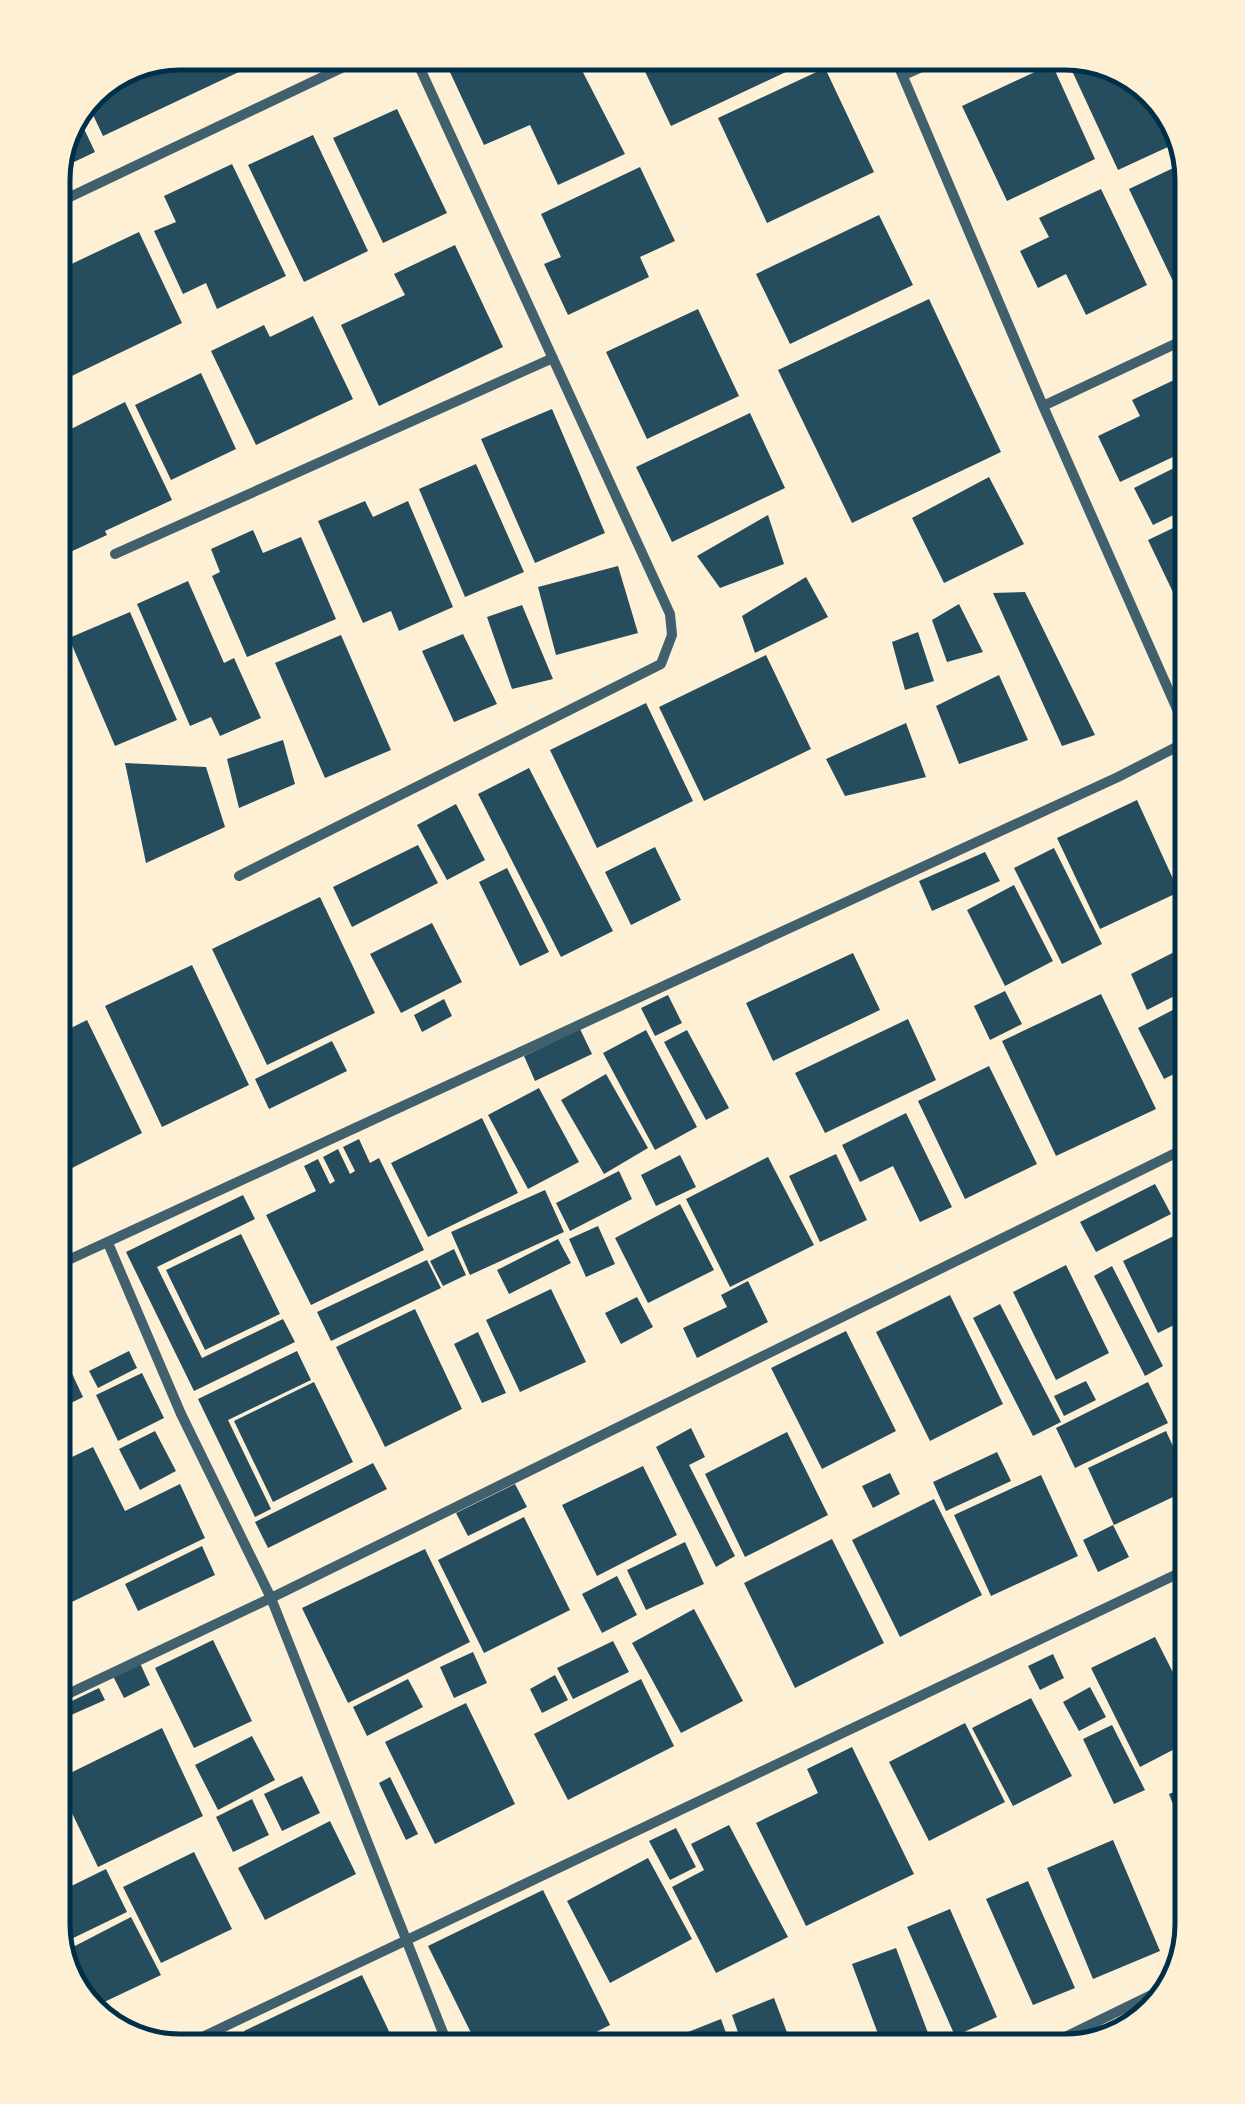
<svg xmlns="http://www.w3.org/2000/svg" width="1245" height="2104" font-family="'Asap Condensed',sans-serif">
  <rect width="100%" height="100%" fill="#fdf0d5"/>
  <path fill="#264d5e" d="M 181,52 L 260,53 L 237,63 L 241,71 L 103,136 L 86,100 L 90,90 Z
    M 458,53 L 573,53 L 625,154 L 558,185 L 530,125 L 484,145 L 448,68 L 462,61 Z
    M 646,53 L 800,53 L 805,63 L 671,126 L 638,57 Z
    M 1079,55 L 1136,74 L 1180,124 L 1183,140 L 1118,170 L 1067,60 Z
    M 1052,64 L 1095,159 L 1007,201 L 962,106 Z
    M 825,68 L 874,172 L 767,223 L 718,118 Z
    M 397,109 L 447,213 L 383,243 L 333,138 Z
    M 78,116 L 95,152 L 53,172 Z
    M 313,135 L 368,251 L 304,282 L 248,165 Z
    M 1188,161 L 1193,180 L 1192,293 L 1181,298 L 1129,189 Z
    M 232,164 L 286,276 L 217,309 L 206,283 L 183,294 L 154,231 L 176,222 L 164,196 Z
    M 640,167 L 675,241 L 640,257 L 649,277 L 568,315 L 544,264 L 561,257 L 541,214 Z
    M 1101,189 L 1147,285 L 1086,315 L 1066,274 L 1038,288 L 1020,251 L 1049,237 L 1039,218 Z
    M 879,215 L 913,285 L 790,344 L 756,274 Z
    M 139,232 L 182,323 L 53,385 L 53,256 L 57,254 L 63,268 Z
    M 455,245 L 503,347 L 379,406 L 341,325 L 405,295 L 394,274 Z
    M 929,299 L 1001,452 L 852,523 L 778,370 Z
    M 698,309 L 739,396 L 647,439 L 606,352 Z
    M 313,316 L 353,399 L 256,445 L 211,351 L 264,325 L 270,337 Z
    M 201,373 L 236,449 L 171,480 L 135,405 Z
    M 1174,380 L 1188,411 L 1192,409 L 1192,448 L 1120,482 L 1098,436 L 1140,416 L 1132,400 Z
    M 125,402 L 172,500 L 105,531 L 107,535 L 53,560 L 53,422 L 59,435 Z
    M 552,409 L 605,533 L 535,563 L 481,439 Z
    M 750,413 L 785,488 L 672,542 L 636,467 Z
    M 1192,459 L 1192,506 L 1153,525 L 1134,488 Z
    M 476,464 L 524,572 L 465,597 L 419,489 Z
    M 989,477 L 1024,544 L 944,583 L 912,518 Z
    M 365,501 L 373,517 L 408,501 L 453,607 L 399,631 L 391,611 L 363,623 L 318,521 Z
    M 768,515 L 784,564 L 720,588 L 697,556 Z
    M 1192,519 L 1192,632 L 1148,540 Z
    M 253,530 L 263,553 L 301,537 L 336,619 L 247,657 L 212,576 L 220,572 L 211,549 Z
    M 618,566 L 638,633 L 556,655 L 538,587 Z
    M 806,577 L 828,617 L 755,653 L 742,616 Z
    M 188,581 L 224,663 L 234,658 L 261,718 L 220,736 L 211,717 L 190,726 L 137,604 Z
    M 1025,592 L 1095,735 L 1062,746 L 993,593 Z
    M 959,604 L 983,652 L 947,662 L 932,620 Z
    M 522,605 L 553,679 L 512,689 L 487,617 Z
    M 130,612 L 177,720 L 115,746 L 69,638 Z
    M 918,632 L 934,681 L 905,690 L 892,642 Z
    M 463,634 L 497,704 L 454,722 L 422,651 Z
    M 341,635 L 391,750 L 325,778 L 275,663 Z
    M 766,655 L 811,749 L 704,801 L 659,707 Z
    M 999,675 L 1028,740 L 959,764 L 936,706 Z
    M 646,703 L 693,801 L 597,848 L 550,750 Z
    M 906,723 L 926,777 L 845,796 L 826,759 Z
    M 283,740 L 295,784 L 239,808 L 227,759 Z
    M 125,763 L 206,767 L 225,827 L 146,863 Z
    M 529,768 L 613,931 L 561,957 L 478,794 Z
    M 1137,800 L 1179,892 L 1100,929 L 1057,838 Z
    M 456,804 L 485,860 L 447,880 L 417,825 Z
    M 418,845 L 438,883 L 352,927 L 333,887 Z
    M 655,847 L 681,900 L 631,925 L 605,872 Z
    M 1054,848 L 1102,944 L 1062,964 L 1014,868 Z
    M 985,852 L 1000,881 L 932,911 L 919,881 Z
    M 507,868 L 549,952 L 520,966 L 479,882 Z
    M 1014,885 L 1053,961 L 1005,986 L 967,910 Z
    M 320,897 L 375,1013 L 267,1065 L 212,949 Z
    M 432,923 L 462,982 L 401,1013 L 370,954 Z
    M 1192,943 L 1192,987 L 1147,1010 L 1131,974 Z
    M 853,953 L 880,1010 L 773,1061 L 746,1003 Z
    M 192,965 L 249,1085 L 162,1127 L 105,1006 Z
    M 1005,991 L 1022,1024 L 990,1040 L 974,1006 Z
    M 1101,994 L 1156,1109 L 1056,1156 L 1002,1041 Z
    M 668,995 L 682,1023 L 655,1036 L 641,1008 Z
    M 444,999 L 452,1016 L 422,1032 L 414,1015 Z
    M 1192,1000 L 1192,1065 L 1164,1079 L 1138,1028 Z
    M 908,1019 L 936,1080 L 825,1133 L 795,1073 Z
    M 87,1020 L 142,1133 L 54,1177 L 53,1037 Z
    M 580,1029 L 592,1054 L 535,1081 L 524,1056 Z
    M 646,1030 L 697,1127 L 655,1150 L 603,1053 Z
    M 687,1030 L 729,1108 L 706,1120 L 664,1042 Z
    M 332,1041 L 347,1071 L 269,1109 L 255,1079 Z
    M 989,1066 L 1037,1164 L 965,1199 L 918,1101 Z
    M 606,1074 L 648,1148 L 604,1174 L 561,1100 Z
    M 539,1088 L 579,1162 L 528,1189 L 488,1115 Z
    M 906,1113 L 952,1207 L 920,1222 L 893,1166 L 860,1182 L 842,1145 Z
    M 482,1118 L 518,1193 L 428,1237 L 391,1163 Z
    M 359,1139 L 370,1163 L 379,1158 L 424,1250 L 311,1305 L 266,1215 L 316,1191 L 304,1166 L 318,1159 L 330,1184 L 335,1181 L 323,1157 L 338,1149 L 350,1174 L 355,1171 L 343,1147 Z
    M 836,1154 L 867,1220 L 820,1242 L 789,1176 Z
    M 680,1155 L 696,1187 L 656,1206 L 641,1175 Z
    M 768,1157 L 814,1245 L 730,1287 L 686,1199 Z
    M 619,1171 L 632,1199 L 570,1231 L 556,1203 Z
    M 1155,1184 L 1171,1214 L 1096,1252 L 1080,1222 Z
    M 545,1190 L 564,1232 L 470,1275 L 451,1232 Z
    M 243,1195 L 255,1219 L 157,1267 L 202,1358 L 283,1319 L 295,1342 L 194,1391 L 126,1252 Z
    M 680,1204 L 714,1270 L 648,1303 L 615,1238 Z
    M 598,1226 L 615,1264 L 586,1277 L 569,1239 Z
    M 1192,1227 L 1192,1316 L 1158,1333 L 1123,1261 Z
    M 241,1234 L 280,1314 L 205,1350 L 166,1270 Z
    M 558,1239 L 571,1263 L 509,1294 L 497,1270 Z
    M 454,1249 L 466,1275 L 443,1286 L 430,1261 Z
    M 427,1260 L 441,1288 L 331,1341 L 317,1312 Z
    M 1066,1265 L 1109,1353 L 1056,1380 L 1013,1292 Z
    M 1112,1266 L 1163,1366 L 1145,1376 L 1094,1276 Z
    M 748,1281 L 768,1322 L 697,1358 L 683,1328 L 727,1307 L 721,1295 Z
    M 551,1289 L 586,1362 L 520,1392 L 486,1320 Z
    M 950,1295 L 1003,1404 L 930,1441 L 876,1332 Z
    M 637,1297 L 653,1327 L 621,1344 L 605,1313 Z
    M 1000,1304 L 1061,1422 L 1033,1436 L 973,1318 Z
    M 415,1309 L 462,1409 L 385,1447 L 336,1347 Z
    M 846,1331 L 896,1431 L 822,1469 L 771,1368 Z
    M 478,1332 L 506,1393 L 482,1403 L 454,1344 Z
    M 53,1333 L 83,1397 L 53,1412 Z
    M 129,1351 L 137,1368 L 98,1388 L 89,1371 Z
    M 297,1351 L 311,1380 L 228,1420 L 271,1509 L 255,1517 L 198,1399 Z
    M 142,1373 L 164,1418 L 118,1441 L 96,1395 Z
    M 1086,1381 L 1096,1400 L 1064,1416 L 1054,1396 Z
    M 314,1382 L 353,1462 L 273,1502 L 234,1421 Z
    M 1148,1382 L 1168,1423 L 1075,1468 L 1056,1428 Z
    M 691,1428 L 705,1457 L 689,1465 L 735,1556 L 716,1567 L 656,1447 Z
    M 155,1431 L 176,1471 L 140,1490 L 119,1449 Z
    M 1166,1431 L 1192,1488 L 1114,1525 L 1088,1468 Z
    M 787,1432 L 828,1515 L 745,1557 L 705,1474 Z
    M 93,1447 L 125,1511 L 180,1484 L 205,1538 L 53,1611 L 53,1466 Z
    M 997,1452 L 1011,1481 L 946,1511 L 933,1482 Z
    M 373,1463 L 387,1489 L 268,1548 L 255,1522 Z
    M 643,1466 L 677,1535 L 597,1576 L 562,1505 Z
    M 890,1473 L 900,1494 L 873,1508 L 862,1486 Z
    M 1041,1475 L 1078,1556 L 991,1596 L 954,1515 Z
    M 515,1484 L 527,1507 L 468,1536 L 456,1513 Z
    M 934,1499 L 982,1595 L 900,1637 L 852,1540 Z
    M 524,1517 L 570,1610 L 484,1653 L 438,1560 Z
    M 1113,1525 L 1129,1557 L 1098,1572 L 1083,1540 Z
    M 832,1539 L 884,1643 L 795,1688 L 744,1583 Z
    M 685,1542 L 704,1584 L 646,1610 L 627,1570 Z
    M 202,1546 L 215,1575 L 138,1611 L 125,1584 Z
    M 425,1549 L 470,1642 L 348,1703 L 302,1608 Z
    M 617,1576 L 637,1615 L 602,1633 L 582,1594 Z
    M 694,1609 L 743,1701 L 681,1733 L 632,1643 Z
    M 1192,1622 L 1192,1669 L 1173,1632 Z
    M 1155,1637 L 1192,1710 L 1192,1740 L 1140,1767 L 1091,1668 Z
    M 213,1640 L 252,1721 L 194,1748 L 155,1668 Z
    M 613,1641 L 629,1672 L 573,1699 L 557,1668 Z
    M 473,1652 L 487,1683 L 454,1698 L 440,1667 Z
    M 1053,1654 L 1064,1678 L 1040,1690 L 1028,1666 Z
    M 140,1663 L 150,1685 L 124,1698 L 113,1676 Z
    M 555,1675 L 568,1700 L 542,1713 L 530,1689 Z
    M 408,1679 L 423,1707 L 367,1736 L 353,1707 Z
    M 641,1679 L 674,1746 L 568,1800 L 534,1734 Z
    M 1090,1687 L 1106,1717 L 1079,1731 L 1063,1702 Z
    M 99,1688 L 105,1700 L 53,1723 L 53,1710 Z
    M 1031,1698 L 1072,1776 L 1013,1806 L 972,1728 Z
    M 466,1703 L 515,1804 L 435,1844 L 385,1742 Z
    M 965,1723 L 1005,1802 L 929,1841 L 889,1762 Z
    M 1112,1725 L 1145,1790 L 1114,1804 L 1083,1739 Z
    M 162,1728 L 203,1816 L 98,1867 L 56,1780 Z
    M 252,1736 L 275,1780 L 218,1810 L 195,1765 Z
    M 852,1747 L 914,1874 L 806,1926 L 756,1823 L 818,1793 L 807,1769 Z
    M 302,1776 L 320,1813 L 282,1831 L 264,1794 Z
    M 390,1777 L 418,1834 L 406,1840 L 379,1783 Z
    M 1192,1785 L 1192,1853 L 1169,1794 Z
    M 252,1799 L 269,1835 L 233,1852 L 216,1817 Z
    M 330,1821 L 356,1874 L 265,1920 L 238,1868 Z
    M 729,1825 L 788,1937 L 716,1973 L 672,1887 L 704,1870 L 691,1844 Z
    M 676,1828 L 696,1867 L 670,1880 L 649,1841 Z
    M 1113,1840 L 1160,1951 L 1093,1979 L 1047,1868 Z
    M 194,1852 L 232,1929 L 161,1963 L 123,1887 Z
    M 648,1858 L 692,1939 L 610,1983 L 567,1901 Z
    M 106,1869 L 127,1912 L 65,1942 L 53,1916 L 53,1895 Z
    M 1028,1881 L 1075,1988 L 1033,2005 L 986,1899 Z
    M 543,1890 L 610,2025 L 568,2046 L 478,2047 L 428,1946 Z
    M 950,1909 L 997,2017 L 955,2036 L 907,1927 Z
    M 131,1917 L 161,1975 L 98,2005 L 71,1948 Z
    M 896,1948 L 931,2041 L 881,2042 L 852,1964 Z
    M 362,1975 L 397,2048 L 253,2050 L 244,2031 Z
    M 774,1998 L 791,2043 L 742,2044 L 732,2015 Z
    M 721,2019 L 730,2044 L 681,2044 L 678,2036 Z"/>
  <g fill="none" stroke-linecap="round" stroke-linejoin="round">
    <path stroke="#3f606c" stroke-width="10" d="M 893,53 L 1043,406 L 1192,743
      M 904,75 L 953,53
      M 53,205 L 373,53
      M 1043,406 L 1192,336
      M 115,554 L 553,358
      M 239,876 L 661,664 L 672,635 L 670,614 L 413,53
      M 108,1243 L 181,1414 L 271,1598 L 449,2048
      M 53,1267 L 1118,777 L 1192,739
      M 53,1701 L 271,1598 L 1192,1145
      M 1061,2039 L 1174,1984
      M 173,2051 L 1192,1567"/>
  </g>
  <path d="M0 0H1245V2104H0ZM180 70H1065A110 110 0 0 1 1175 180V1924A110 110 0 0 1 1065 2034H180A110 110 0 0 1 70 1924V180A110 110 0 0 1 180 70Z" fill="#fdf0d5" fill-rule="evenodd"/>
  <path fill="none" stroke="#003049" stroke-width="5" d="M180 70H1065A110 110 0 0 1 1175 180V1924A110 110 0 0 1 1065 2034H180A110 110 0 0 1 70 1924V180A110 110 0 0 1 180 70Z"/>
</svg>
